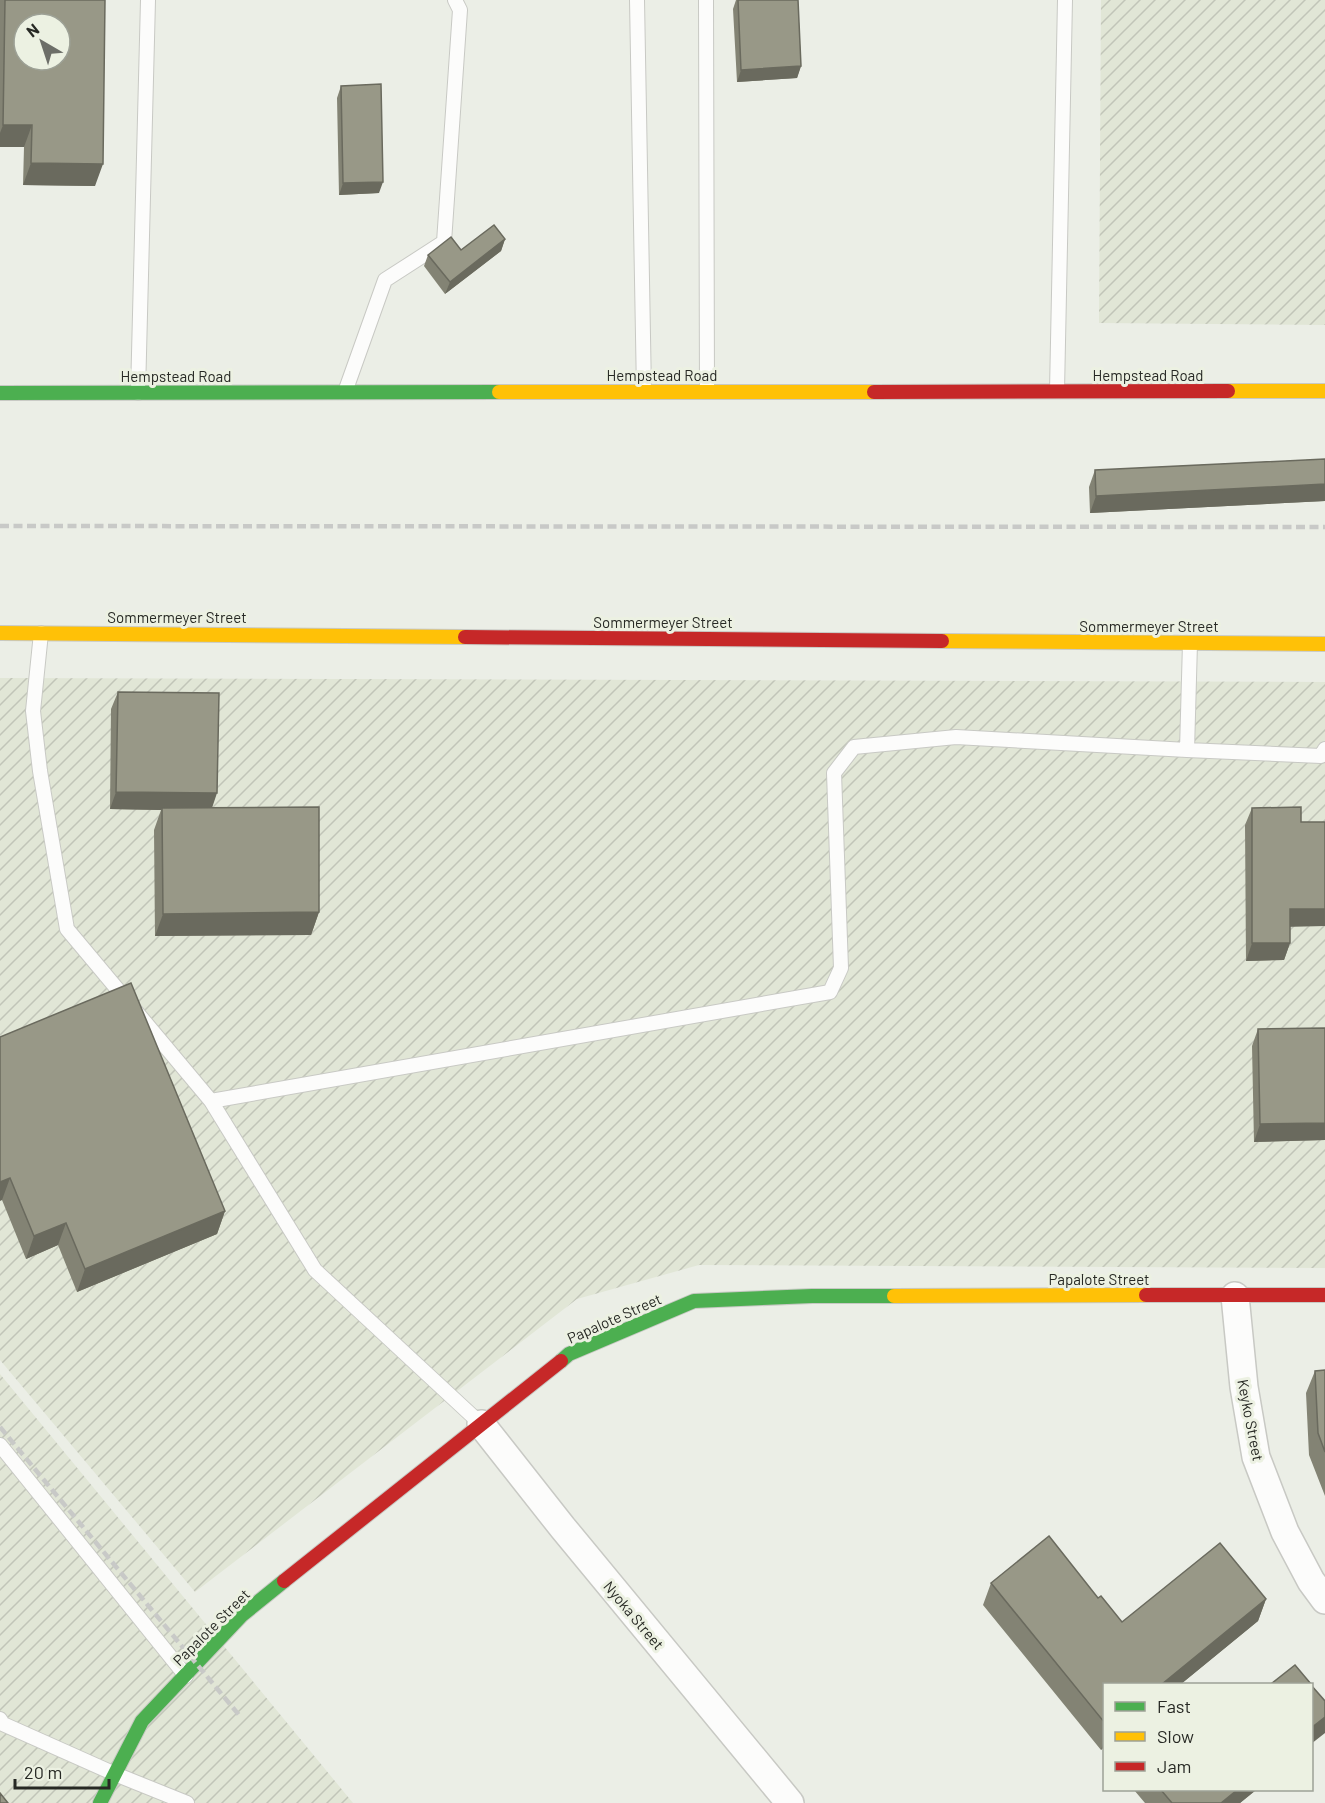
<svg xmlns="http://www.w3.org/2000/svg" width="1325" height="1803" font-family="Barlow,sans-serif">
  <defs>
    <pattern id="industrial-furrows" width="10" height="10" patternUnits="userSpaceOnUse" patternTransform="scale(1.5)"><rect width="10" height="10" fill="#e1e6d6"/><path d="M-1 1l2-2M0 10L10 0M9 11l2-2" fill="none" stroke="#c1c5b8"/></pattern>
  </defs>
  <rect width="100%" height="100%" fill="#ebeee6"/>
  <path fill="url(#industrial-furrows)" d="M 1101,0 L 1325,0 L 1325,325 L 1099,323 Z
    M 0,678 L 1325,682 L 1325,1268 L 699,1265 L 577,1299 L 195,1592 L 0,1360 Z
    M 0,1374 L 353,1803 L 0,1803 Z"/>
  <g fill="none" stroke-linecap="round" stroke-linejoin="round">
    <g stroke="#c8c9c4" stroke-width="16">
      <path id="lane" d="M 637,0 L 644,392
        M 706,0 L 707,392
        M 1057,391 L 1065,0
        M 345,392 L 385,280 L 444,242 L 460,10 L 455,0
        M 138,393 L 148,0
        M 41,633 L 33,711 L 40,771 L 67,929 L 211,1101 L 315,1270 L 481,1424
        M 1190,643 L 1187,750 L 1321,756 L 1325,749
        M 211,1101 L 830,992 L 841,968 L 834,773 L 854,747 L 956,737 L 1187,750
        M 0,1445 L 186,1676
        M 0,1719 L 3,1724 L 115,1774 L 187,1803"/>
    </g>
    <g stroke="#c8c9c4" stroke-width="30">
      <path id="street" d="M 1235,1296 L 1244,1387 L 1256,1457 L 1285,1532 L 1311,1581 L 1325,1600
        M 481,1424 L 563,1528 L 790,1803"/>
    </g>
    <g stroke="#c8c9c4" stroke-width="16">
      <path id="fast" d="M 0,393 L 499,392
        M 561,1361 L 569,1354 L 694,1301 L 812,1296 L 894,1296
        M 100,1803 L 142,1721 L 242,1615 L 284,1581"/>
    </g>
    <g stroke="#c8c9c4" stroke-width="16">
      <path id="slow" d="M 1228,391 L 1325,391
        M 499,392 L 874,392
        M 0,633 L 465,637
        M 942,641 L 1325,644
        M 894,1296 L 1146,1295"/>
    </g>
    <g stroke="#c8c9c4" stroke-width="16">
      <path id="jam" d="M 874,392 L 1228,391
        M 465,637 L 942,641
        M 1146,1295 L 1325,1295
        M 284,1581 L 561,1361"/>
    </g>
    <use href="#lane" stroke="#fcfcfb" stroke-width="14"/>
    <use href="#street" stroke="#fcfcfb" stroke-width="27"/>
    <use href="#fast" stroke="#4caf50" stroke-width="14"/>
    <use href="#slow" stroke="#ffc107" stroke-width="14"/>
    <use href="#jam" stroke="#c62828" stroke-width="14"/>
    <path stroke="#c8c9c7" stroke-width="4.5" stroke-dasharray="9 4.5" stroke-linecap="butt" d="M 0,526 L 1325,527
      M 0,1427 L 239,1715"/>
  </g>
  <path fill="#838374" d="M 0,0 L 105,0 L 95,186 L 23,185 L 24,147 L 0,147 Z
    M 736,0 L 798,0 L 801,66 L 797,78 L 737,82 L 733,9 Z
    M 341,86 L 379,193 L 339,195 L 337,98 Z
    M 505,239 L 501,251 L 445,294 L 424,266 L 428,255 L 461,250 Z
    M 1325,459 L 1325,501 L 1090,513 L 1089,487 L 1095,470 Z
    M 118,692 L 212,807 L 319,912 L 311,935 L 155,936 L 154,830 L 161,810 L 110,809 L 111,709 Z
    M 1252,808 L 1290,943 L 1284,960 L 1246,961 L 1245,825 Z
    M 1325,1028 L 1325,1140 L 1254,1142 L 1252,1046 L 1258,1029 Z
    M 0,1037 L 225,1211 L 217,1234 L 77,1292 L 58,1245 L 26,1259 L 2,1200 Z
    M 1325,1370 L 1325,1496 L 1309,1455 L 1306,1393 L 1315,1371 Z
    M 991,1583 L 1098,1598 L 1122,1622 L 1266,1599 L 1258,1621 L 1181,1684 L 1104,1684 L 1104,1747 L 1101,1750 L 983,1605 Z
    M 1134,1790 L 1256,1790 L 1240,1803 L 1145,1803 Z"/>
  <path fill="#6a6a5e" d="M 801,66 L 797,78 L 737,82 L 741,70 Z
    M 3,125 L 32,125 L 24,147 L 0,147 L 0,133 Z
    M 31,163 L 103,164 L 95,186 L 23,185 Z
    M 383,182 L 379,193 L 339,195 L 343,183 Z
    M 505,239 L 501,251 L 445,294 L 450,282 Z
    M 1325,484 L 1325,501 L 1090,513 L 1096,496 Z
    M 116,792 L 217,793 L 211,811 L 162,808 L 161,810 L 110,809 Z
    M 1290,909 L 1325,909 L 1325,926 L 1283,927 Z
    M 319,912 L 311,935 L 155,936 L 163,914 Z
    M 1252,943 L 1290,943 L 1284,960 L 1246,961 Z
    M 1325,1123 L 1325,1140 L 1254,1142 L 1260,1124 Z
    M 10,1178 L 2,1200 L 0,1201 L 0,1182 Z
    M 225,1211 L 217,1234 L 77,1292 L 85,1269 Z
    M 66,1223 L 58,1245 L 26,1259 L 34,1236 Z
    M 1266,1599 L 1258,1621 L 1181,1684 L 1162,1684 Z
    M 1325,1717 L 1325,1733 L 1311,1744 L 1311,1728 Z
    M 1104,1740 L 1104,1747 L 1101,1750 Z
    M 1237,1790 L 1256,1790 L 1240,1803 L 1221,1803 Z"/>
  <path fill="#989887" stroke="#6a6a5e" stroke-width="1.5" fill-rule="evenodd" d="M 5,0 L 105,0 L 103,164 L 31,163 L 32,125 L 3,125 ZM 24,24 L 60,24 L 60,60 L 24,60 Z
    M 738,0 L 798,0 L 801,66 L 741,70 Z
    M 381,84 L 383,182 L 343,183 L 341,86 Z
    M 494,225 L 505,239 L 450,282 L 428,255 L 451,237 L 461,250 Z
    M 1325,459 L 1325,484 L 1096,496 L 1095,470 Z
    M 118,692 L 219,693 L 217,793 L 116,792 Z
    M 319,807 L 319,912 L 163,914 L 162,808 Z
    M 1301,807 L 1301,822 L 1325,822 L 1325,909 L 1290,909 L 1290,943 L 1252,943 L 1252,808 Z
    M 131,983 L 225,1211 L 85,1269 L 66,1223 L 34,1236 L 10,1178 L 0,1182 L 0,1037 Z
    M 1325,1028 L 1325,1123 L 1260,1124 L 1258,1029 Z
    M 1325,1370 L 1325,1452 L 1318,1433 L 1315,1371 Z
    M 1049,1536 L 1098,1598 L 1101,1596 L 1122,1622 L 1220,1543 L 1266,1599 L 1162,1684 L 1104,1684 L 1104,1722 L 991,1583 Z
    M 1295,1665 L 1311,1684 L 1271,1684 Z
    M 1311,1685 L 1325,1701 L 1325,1717 L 1311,1728 Z
    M 1161,1790 L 1237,1790 L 1221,1803 L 1172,1803 Z
    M 0,1793 L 8,1803 L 0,1803 Z"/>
  <g text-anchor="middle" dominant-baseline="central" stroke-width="6" stroke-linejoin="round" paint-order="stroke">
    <g font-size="15" fill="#272924" stroke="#ecf1e2">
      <text x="662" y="375">Hempstead Road</text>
      <text x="1148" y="375">Hempstead Road</text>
      <text x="176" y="376">Hempstead Road</text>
      <text x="177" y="617">Sommermeyer Street</text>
      <text x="663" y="622">Sommermeyer Street</text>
      <text x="1149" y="626">Sommermeyer Street</text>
      <text x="1099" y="1279">Papalote Street</text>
      <text transform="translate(614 1318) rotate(-24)">Papalote Street</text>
      <text transform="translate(1251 1420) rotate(79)">Keyko Street</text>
      <text transform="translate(634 1615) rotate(50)">Nyoka Street</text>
      <text transform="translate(211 1627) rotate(-45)">Papalote Street</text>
    </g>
  </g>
  <rect x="1103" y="1683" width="210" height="108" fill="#ecf1e2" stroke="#9da196" stroke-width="1.5"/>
  <rect x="1115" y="1702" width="30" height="9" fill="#4caf50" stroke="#9da196" stroke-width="1.5"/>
  <text x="1157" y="1713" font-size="18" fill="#272924">Fast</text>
  <rect x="1115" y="1732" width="30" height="9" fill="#ffc107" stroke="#9da196" stroke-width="1.5"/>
  <text x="1157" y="1743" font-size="18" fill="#272924">Slow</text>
  <rect x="1115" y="1762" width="30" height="9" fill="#c62828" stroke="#9da196" stroke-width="1.5"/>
  <text x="1157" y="1773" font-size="18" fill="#272924">Jam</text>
  <g transform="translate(42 42) rotate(321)"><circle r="28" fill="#ecf1e2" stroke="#9da196" stroke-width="1.5"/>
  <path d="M0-4.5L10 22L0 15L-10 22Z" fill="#6c6e68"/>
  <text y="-9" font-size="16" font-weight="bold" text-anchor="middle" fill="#272924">N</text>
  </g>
  <path d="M15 1779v9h94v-9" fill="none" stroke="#272924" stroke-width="3"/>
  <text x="24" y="1779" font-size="18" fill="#272924" stroke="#ecf1e2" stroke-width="4.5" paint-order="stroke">20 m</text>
</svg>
